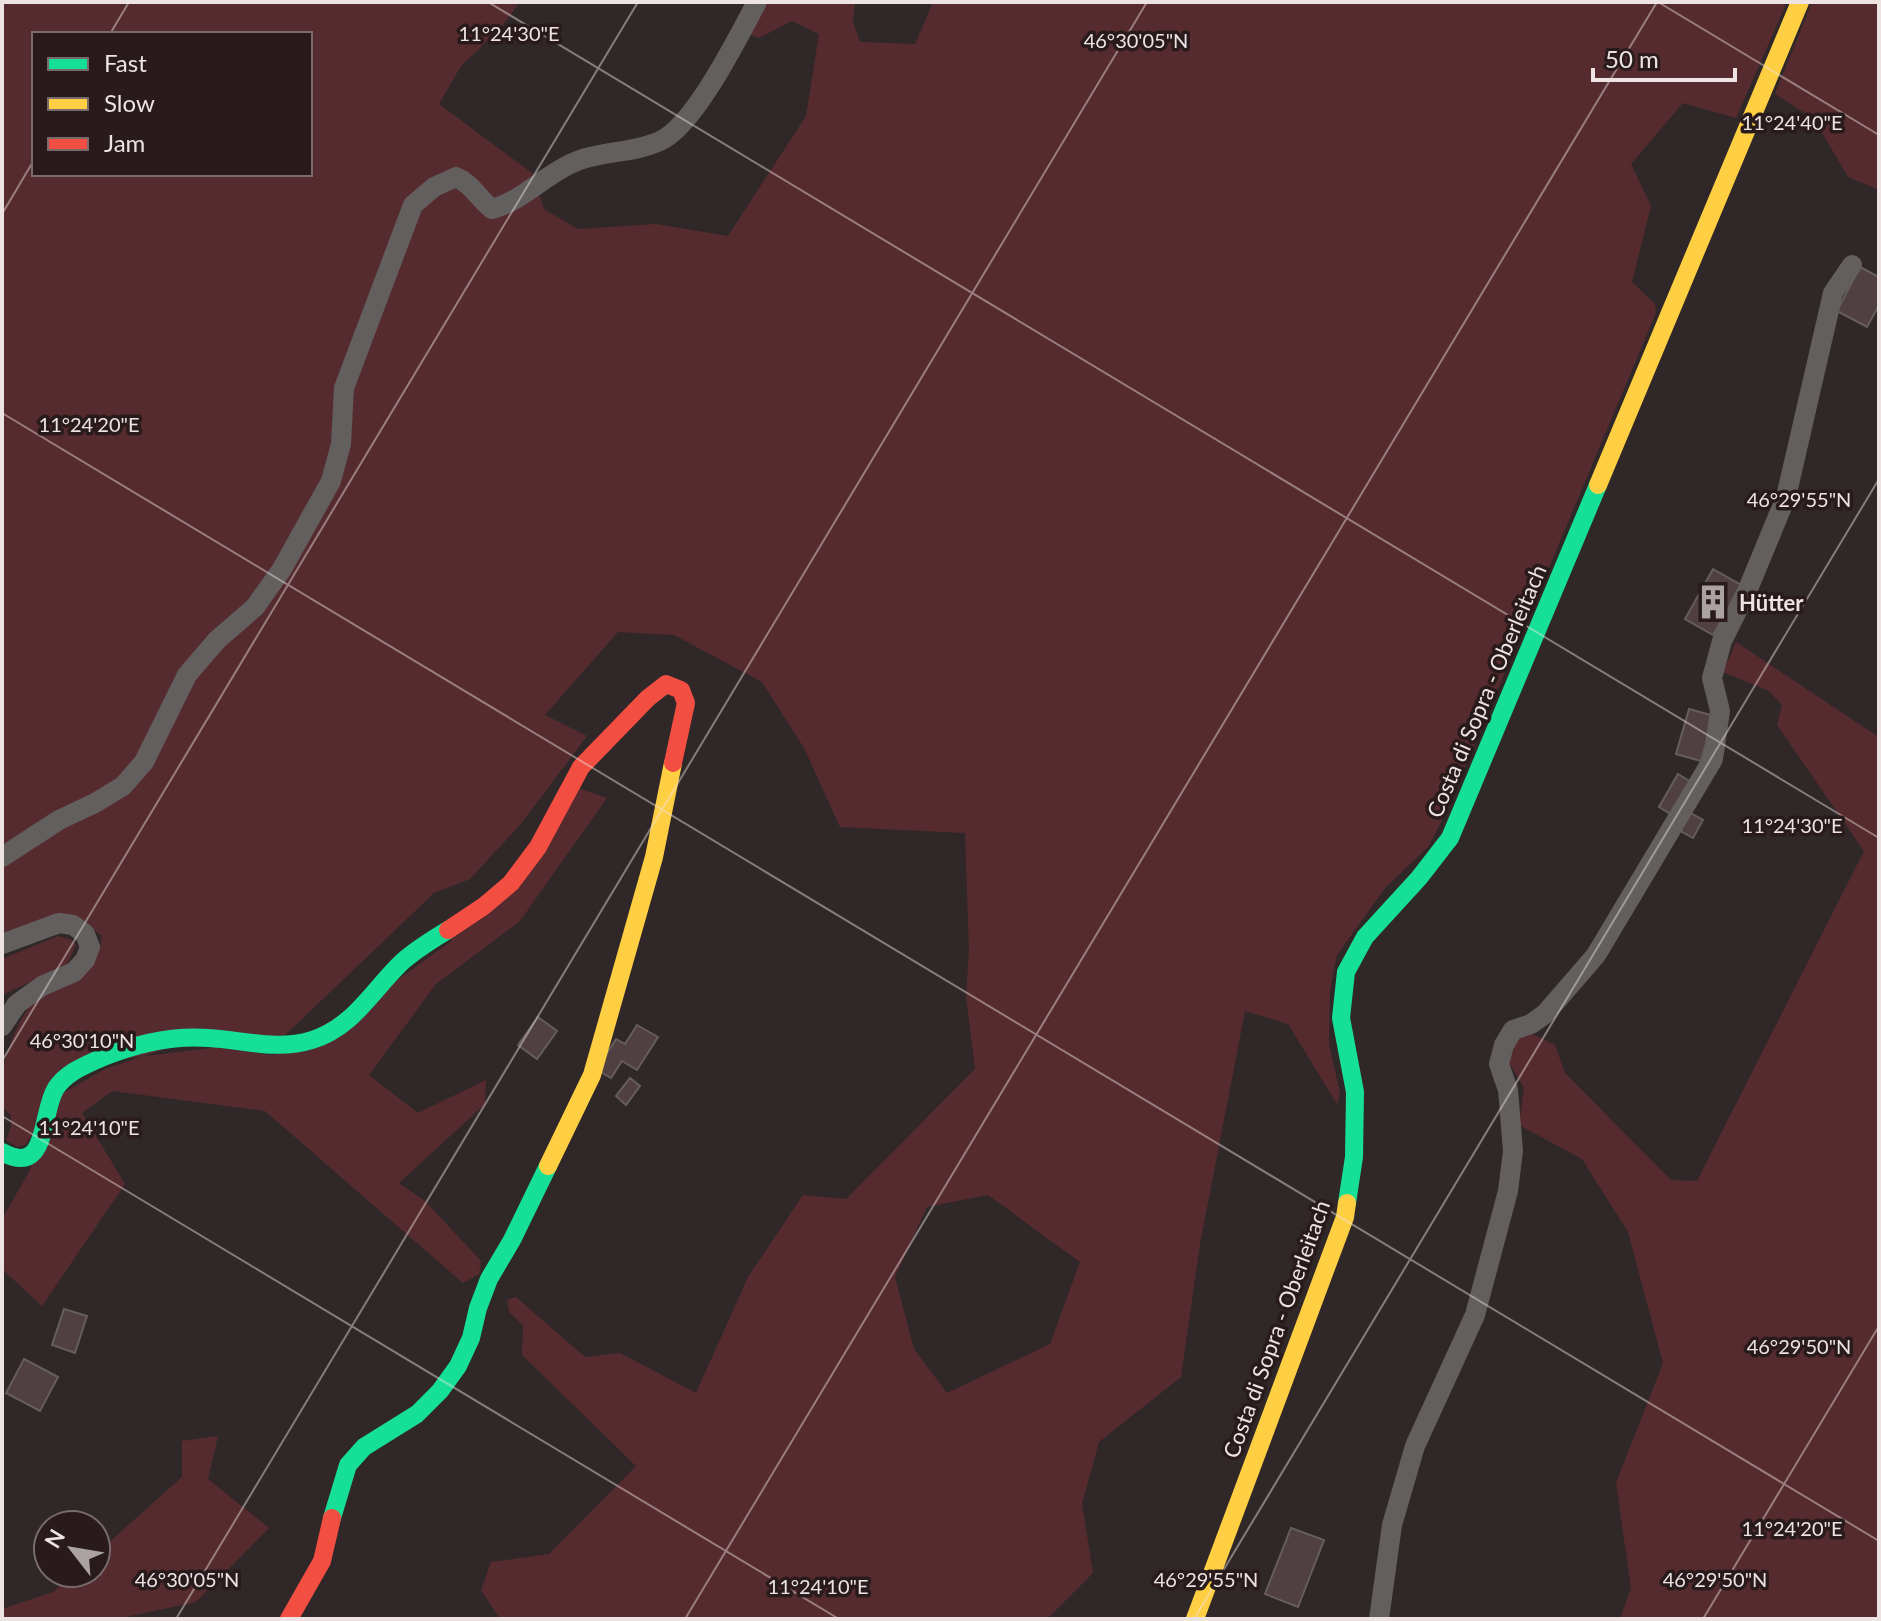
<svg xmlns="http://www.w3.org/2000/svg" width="1881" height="1621" font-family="Lato,sans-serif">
  <rect width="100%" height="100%" fill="#302828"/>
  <path fill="#562b2f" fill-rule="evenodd" d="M 2,2 L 520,2 L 499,30 L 461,66 L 439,104 L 532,173 L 544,209 L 578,229 L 656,224 L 728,236 L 806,116 L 819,34 L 792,21 L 759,38 L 747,33 L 763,2 L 855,2 L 853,22 L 860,42 L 915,44 L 933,2 L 1787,2 L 1736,118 L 1683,103 L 1631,164 L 1651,206 L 1632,282 L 1655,304 L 1656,313 L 1447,810 L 1429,846 L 1385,888 L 1337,955 L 1330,990 L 1329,1044 L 1340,1093 L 1337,1104 L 1288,1024 L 1245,1011 L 1200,1244 L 1181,1377 L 1099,1442 L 1082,1504 L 1093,1573 L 1047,1619 L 500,1619 L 481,1590 L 491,1562 L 549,1554 L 636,1466 L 522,1355 L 523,1325 L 509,1312 L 507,1300 L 516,1297 L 585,1357 L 620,1353 L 696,1393 L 748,1277 L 803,1195 L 846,1199 L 975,1069 L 966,996 L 969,951 L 965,833 L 840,827 L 804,748 L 762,682 L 674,635 L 618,632 L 545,715 L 587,736 L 520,825 L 470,879 L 434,893 L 281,1039 L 83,1064 L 25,1145 L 17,1147 L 6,1140 L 11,1127 L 11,1115 L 4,1109 C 3,1096 1,1083 3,1071 C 5,1055 19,1018 30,1007 C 61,977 95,988 102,936 L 87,925 L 2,938 ZM 34,34 L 310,34 L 310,174 L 34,174 ZM 988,1195 L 1080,1262 L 1050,1344 L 947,1393 L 914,1349 L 895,1277 L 927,1207 Z
    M 1812,2 L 1879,2 L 1879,190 L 1848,177 L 1814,119 L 1775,94 Z
    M 1736,642 L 1877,736 L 1879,734 L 1879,1619 L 1620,1619 L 1631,1588 L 1616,1483 L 1663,1363 L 1628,1232 L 1582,1159 L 1519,1125 L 1524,1088 L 1506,1057 L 1513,1042 L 1526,1031 L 1555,1045 L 1565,1073 L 1671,1180 L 1697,1181 L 1864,851 L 1777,725 L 1782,705 L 1769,691 L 1723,672 Z
    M 578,788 L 607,798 L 520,921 L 436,984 L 369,1075 L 418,1113 L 486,1080 L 485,1104 L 399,1183 L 425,1201 L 481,1261 L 479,1274 L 463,1283 L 265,1111 L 112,1091 L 82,1113 L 125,1184 L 42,1306 L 2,1269 L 2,1219 L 29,1172 L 58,1096 L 105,1069 L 183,1043 L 273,1055 L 392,984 L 450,942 Z
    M 58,936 L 70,939 L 76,945 L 67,965 L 2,995 L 2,959 Z
    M 218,1436 L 208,1479 L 269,1528 L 196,1602 L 117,1619 L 2,1619 L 2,1609 L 53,1592 L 75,1573 L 96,1573 L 96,1554 L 182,1477 L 182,1441 Z"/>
  <path fill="#504041" stroke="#655d5e" stroke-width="2" d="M 1860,267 L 1879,277 L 1879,305 L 1867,327 L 1837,311 Z
    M 1713,569 L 1741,585 L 1713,635 L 1685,619 Z
    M 1689,709 L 1714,716 L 1701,761 L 1676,754 Z
    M 1678,774 L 1696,785 L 1677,818 L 1659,807 Z
    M 1687,811 L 1703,820 L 1693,838 L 1677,829 Z
    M 538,1017 L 557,1031 L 537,1059 L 518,1045 Z
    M 637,1025 L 658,1037 L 637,1070 L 622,1061 L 611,1078 L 597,1070 L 616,1039 L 625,1044 Z
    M 630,1078 L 640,1086 L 626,1105 L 616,1096 Z
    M 64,1309 L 87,1316 L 75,1353 L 52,1345 Z
    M 24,1359 L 58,1377 L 40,1411 L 6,1393 Z
    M 1291,1528 L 1324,1540 L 1298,1607 L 1265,1594 Z"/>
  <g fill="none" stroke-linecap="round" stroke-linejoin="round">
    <path stroke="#635f5f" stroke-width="20" d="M 2,857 L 59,820 L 95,803 L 123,786 L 144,762 L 187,675 L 217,640 L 255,607 L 282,569 L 331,481 L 341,444 L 344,388 L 413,205 L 434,187 L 456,177 C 471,183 479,199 492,209 C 523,201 546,173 577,161 C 603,151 634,153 660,141 C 695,125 738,37 757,2
      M 2,944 L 59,923 L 73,925 L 85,934 L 90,947 L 85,960 L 74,972 L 42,986 L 17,1004 L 2,1026
      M 1379,1619 L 1392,1525 L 1415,1446 L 1475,1315 L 1508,1191 L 1513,1151 L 1508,1090 L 1499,1064 L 1504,1045 L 1513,1030 L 1531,1024 L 1545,1014 L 1596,955 L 1713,759 L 1720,711 L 1712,678 L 1722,641 L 1748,589 L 1786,497 L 1833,293 L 1852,265"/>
    <path stroke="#16e098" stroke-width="18" d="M 2,1152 C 49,1178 40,1113 56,1088 C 67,1072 84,1066 101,1058 C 135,1044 172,1035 209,1038 C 244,1040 277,1051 312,1040 C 354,1027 373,989 403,961 C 417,949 433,939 448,930
      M 1347,1203 L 1354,1157 L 1355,1092 L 1341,1018 L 1346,972 L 1365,937 L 1419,878 L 1450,838 L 1598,485
      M 332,1518 L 348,1465 L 364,1447 L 417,1414 L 440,1391 L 458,1366 L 471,1338 L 478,1308 L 489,1279 L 512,1240 L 548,1166"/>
    <path stroke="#ffcf43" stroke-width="18" d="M 1598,485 L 1800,2
      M 548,1166 L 592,1075 L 654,857 L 673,763
      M 1195,1619 L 1345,1217 L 1347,1203"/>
    <path stroke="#f24e42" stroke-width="18" d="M 448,930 L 484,906 L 511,883 L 538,847 L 581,767 L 648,698 L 666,684 L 681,690 L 686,703 L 673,763
      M 289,1619 L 322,1561 L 332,1518"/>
  </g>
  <path fill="none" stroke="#ede3e3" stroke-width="2" stroke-opacity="0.45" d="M 488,2 L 1879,838M 1658,2 L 1879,135M 110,34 L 129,2M 2,214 L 34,160M 2,413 L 1879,1541M 2,1061 L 638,2M 2,1116 L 839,1619M 176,1619 L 1147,2M 685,1619 L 1657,2M 1194,1619 L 1879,479M 1703,1619 L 1879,1326"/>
  <defs>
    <g id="building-bare" transform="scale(2.76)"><path d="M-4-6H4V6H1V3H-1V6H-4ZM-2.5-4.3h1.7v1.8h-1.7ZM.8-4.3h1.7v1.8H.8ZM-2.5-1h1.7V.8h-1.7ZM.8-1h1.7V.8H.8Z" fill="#aba2a2" stroke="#291b1c" stroke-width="2.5" paint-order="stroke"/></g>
  </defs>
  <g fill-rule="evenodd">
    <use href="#building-bare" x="1713" y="602"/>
  </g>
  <g text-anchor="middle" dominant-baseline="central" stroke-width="7" stroke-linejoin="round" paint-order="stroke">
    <g font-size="22" font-weight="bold" fill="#ede3e3" stroke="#291b1c" text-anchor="start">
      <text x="1739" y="602">Hütter</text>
    </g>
    <g font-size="22" fill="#ede3e3" stroke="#291b1c">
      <text transform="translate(1486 691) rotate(-67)">Costa di Sopra - Oberleitach</text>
      <text transform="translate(1276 1329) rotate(-70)">Costa di Sopra - Oberleitach</text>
    </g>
  </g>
  <g font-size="20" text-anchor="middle" fill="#ede3e3" stroke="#291b1c" stroke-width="7" stroke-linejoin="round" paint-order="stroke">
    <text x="509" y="41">11°24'30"E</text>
    <text x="1136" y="48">46°30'05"N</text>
    <text x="1792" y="130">11°24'40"E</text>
    <text x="89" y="432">11°24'20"E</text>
    <text x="1799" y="507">46°29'55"N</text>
    <text x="1792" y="833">11°24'30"E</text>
    <text x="82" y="1048">46°30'10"N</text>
    <text x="89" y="1135">11°24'10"E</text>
    <text x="1799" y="1354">46°29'50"N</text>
    <text x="1792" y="1536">11°24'20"E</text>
    <text x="187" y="1587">46°30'05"N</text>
    <text x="1206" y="1587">46°29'55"N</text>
    <text x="1715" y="1587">46°29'50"N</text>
    <text x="818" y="1594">11°24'10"E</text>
  </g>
  <rect width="1881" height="1621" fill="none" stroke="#ede3e3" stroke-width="8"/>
  <rect x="32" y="32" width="280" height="144" fill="#291b1c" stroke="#776b6c" stroke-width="2"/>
  <rect x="48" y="58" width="40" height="12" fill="#16e098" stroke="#776b6c" stroke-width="2"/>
  <text x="104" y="72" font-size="24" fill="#ede3e3">Fast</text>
  <rect x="48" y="98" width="40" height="12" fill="#ffcf43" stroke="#776b6c" stroke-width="2"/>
  <text x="104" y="112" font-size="24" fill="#ede3e3">Slow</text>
  <rect x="48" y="138" width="40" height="12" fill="#f24e42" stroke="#776b6c" stroke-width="2"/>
  <text x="104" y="152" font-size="24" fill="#ede3e3">Jam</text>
  <g transform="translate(72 1549) rotate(301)"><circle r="38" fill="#291b1c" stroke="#776b6c" stroke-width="2"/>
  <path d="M0-6L14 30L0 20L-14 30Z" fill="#aba2a2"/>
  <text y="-12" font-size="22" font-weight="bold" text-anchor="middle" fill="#ede3e3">N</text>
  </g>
  <path d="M1593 68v12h142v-12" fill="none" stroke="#ede3e3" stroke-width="4"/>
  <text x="1605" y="68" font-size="24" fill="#ede3e3" stroke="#291b1c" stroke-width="6" paint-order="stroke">50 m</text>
</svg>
